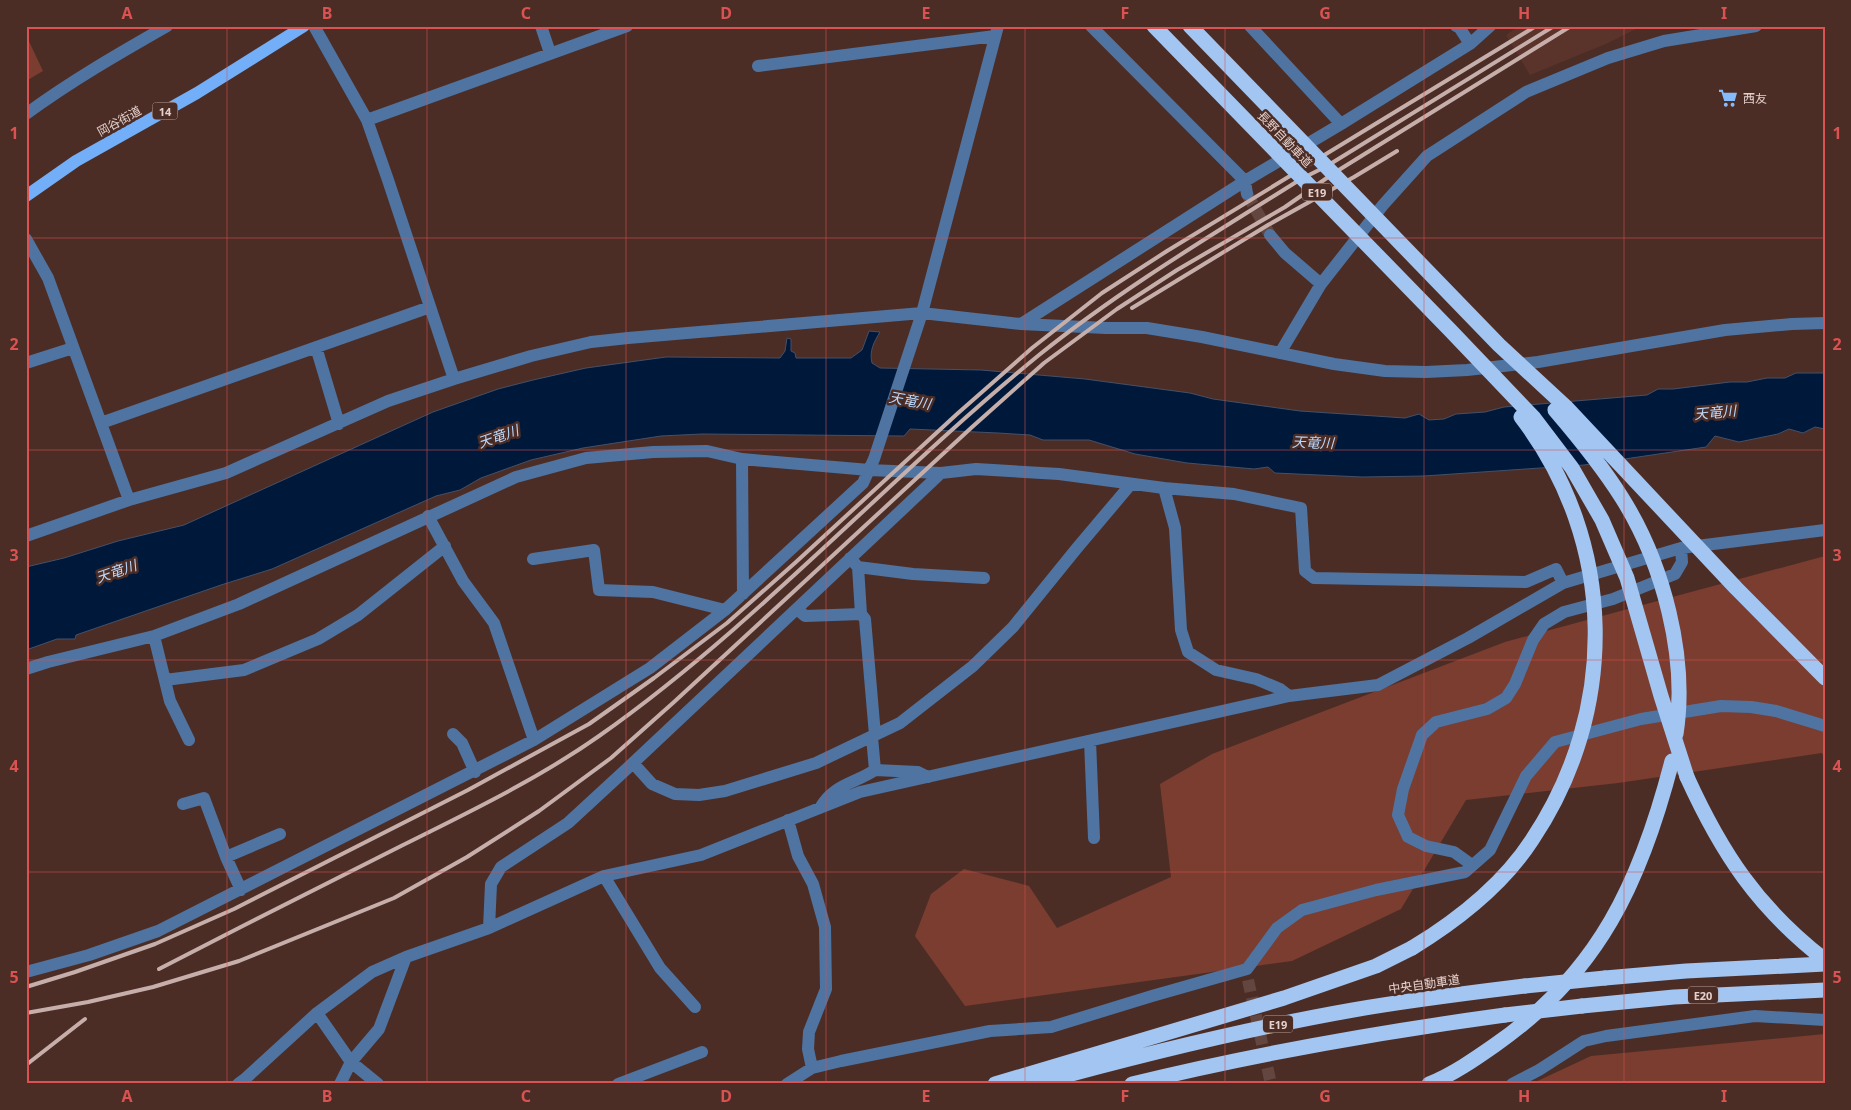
<svg xmlns="http://www.w3.org/2000/svg" width="1851" height="1110" font-family="'Noto Sans','Noto Sans JP',sans-serif">
  <rect width="100%" height="100%" fill="#4c2d26"/>
  <path fill="#5a332b" d="M 1519,26 L 1642,26 L 1608,43 L 1530,75 L 1506,35 Z"/>
  <path fill="#7a3d30" d="M 26,35 L 43,71 L 26,81 Z
    M 1825,556 L 1825,759 L 1822,753 L 1618,783 L 1466,800 L 1401,909 L 1292,961 L 965,1006 L 915,936 L 931,894 L 964,869 L 1029,886 L 1057,928 L 1171,877 L 1160,784 L 1212,754 L 1505,642 Z
    M 1825,1034 L 1825,1084 L 1531,1084 L 1591,1056 Z"/>
  <path fill="#00193b" stroke="#455066" d="M 869,331 L 880,332 C 874,342 869,351 872,363 L 880,368 L 981,370 L 1085,379 L 1190,393 L 1213,399 L 1300,411 L 1405,418 L 1419,414 L 1429,420 L 1444,419 L 1456,414 L 1485,412 L 1504,407 L 1647,395 L 1658,389 L 1673,389 L 1730,382 L 1747,382 L 1767,378 L 1785,378 L 1796,373 L 1825,373 L 1825,429 L 1815,427 L 1803,433 L 1789,429 L 1778,434 L 1739,442 L 1715,436 L 1706,447 L 1584,465 L 1424,476 L 1362,477 L 1275,473 L 1268,467 L 1254,469 L 1187,463 L 1135,454 L 1089,440 L 1043,440 L 1030,435 L 998,433 L 910,429 L 904,436 L 702,434 L 661,436 L 583,448 L 531,460 L 481,478 L 460,490 L 436,496 L 272,569 L 221,585 L 76,635 L 75,639 L 57,639 L 26,650 L 26,567 L 64,558 L 118,541 L 184,525 L 433,412 L 498,389 L 533,380 L 586,368 L 666,357 L 780,358 L 785,351 L 787,338 L 791,339 L 791,351 L 795,353 L 796,358 L 851,358 L 862,350 Z"/>
  <g fill="none" stroke-linecap="round" stroke-linejoin="round">
    <path stroke="#63463f" stroke-width="12" stroke-dasharray="12 6" stroke-linecap="butt" d="M 1247,194 L 1270,235
      M 1248,980 L 1271,1084"/>
    <path stroke="#4f74a1" stroke-width="12" d="M 314,26 L 367,120 L 388,180 L 454,379
      M 541,26 L 550,53
      M 1091,26 L 1245,181 L 1247,194
      M 1250,26 L 1341,124
      M 1456,26 L 1459,27 L 1470,44
      M 758,66 L 995,36
      M 26,114 C 71,81 118,54 167,26
      M 367,120 L 627,26
      M 1270,235 L 1285,253 L 1321,284
      M 26,239 L 48,278 L 129,500
      M 1021,324 L 1245,181 L 1341,124 L 1470,44 L 1490,26
      M 316,347 L 339,424
      M 1280,353 L 1321,284 L 1383,205 L 1427,156 L 1526,92 L 1608,58 L 1664,41 L 1756,26
      M 26,363 L 73,348
      M 101,423 L 430,307
      M 742,459 L 743,594
      M 1164,488 L 1234,494 L 1301,508 L 1305,571 L 1314,578 L 1526,582 L 1556,569 L 1563,583
      M 428,516 L 463,581 L 494,623 L 534,740
      M 26,536 L 129,500 L 226,473 L 388,401 L 454,379 L 531,356 L 591,342 L 628,338 L 922,313 L 1021,324 L 1106,328 L 1147,328 L 1202,337 L 1334,364 L 1385,371 L 1426,372 L 1467,370 L 1538,362 L 1725,330 L 1792,324 L 1825,323
      M 533,559 L 594,550 L 599,590 L 653,592 L 725,610
      M 858,567 L 913,574 L 984,578
      M 797,609 L 805,616 L 861,614 L 858,567 L 850,558
      M 861,614 L 865,619 L 875,735
      M 154,636 L 170,701 L 189,740
      M 26,669 L 48,662 L 154,636 L 239,604 L 516,477 L 586,458 L 653,452 L 707,451 L 742,459 L 869,470 L 941,473 L 976,469 L 1059,474 L 1164,488 L 1175,528 L 1181,630 L 1188,652 L 1216,670 L 1256,679 L 1280,689 L 1289,696
      M 165,680 L 244,670 L 318,639 L 358,615 L 445,546
      M 453,734 L 462,743 L 475,772
      M 872,737 L 875,770 L 918,772 L 928,777
      M 1090,741 L 1094,838
      M 633,763 L 652,784 L 675,794 L 699,795 L 725,791 L 816,763 L 900,723 L 973,666 L 1013,627 L 1077,548 L 1131,484
      M 183,804 L 204,798 L 226,857 L 241,890
      M 820,808 C 834,784 854,784 875,770
      M 788,820 L 798,856 L 813,884 L 825,927 L 826,989 L 809,1032 L 808,1049 L 812,1068
      M 226,857 L 280,834
      M 1472,865 L 1454,852 L 1426,846 L 1408,837 L 1398,815 L 1403,789 L 1422,735 L 1436,722 L 1487,709 L 1506,698 L 1515,684 L 1533,640 L 1544,624 L 1564,612 L 1613,599 L 1675,574 L 1682,562 L 1681,548
      M 604,876 L 660,968 L 695,1007
      M 489,928 L 491,884 L 501,867 L 568,823 L 633,763 L 941,473
      M 26,972 L 89,955 L 158,931 L 534,740 L 650,668 L 725,610 L 863,483 L 874,459 L 922,313 L 998,26
      M 317,1013 L 351,1062 L 378,1084
      M 238,1084 L 246,1078 L 317,1013 L 372,972 L 406,957 L 489,928 L 604,876 L 701,855 L 860,792 L 1289,696 L 1378,685 L 1468,638 L 1563,583 L 1681,548 L 1825,530
      M 340,1084 L 351,1062 L 379,1029 L 406,957
      M 618,1084 L 702,1052
      M 787,1084 L 812,1068 L 841,1061 L 990,1031 L 1051,1027 L 1152,996 L 1247,969 L 1277,928 L 1302,910 L 1376,890 L 1465,872 L 1490,850 L 1526,776 L 1555,742 L 1641,719 L 1721,706 L 1751,707 L 1776,711 L 1825,726
      M 1512,1084 L 1539,1070 L 1584,1041 L 1606,1036 L 1755,1016 L 1825,1020"/>
    <path stroke="#72aff8" stroke-width="12" d="M 26,196 L 76,161 L 197,93 L 304,26"/>
    <path stroke="#a2c5f1" stroke-width="15" d="M 1687,777 C 1722,854 1758,908 1825,960
      M 1605,978 L 1686,971 L 1825,964
      M 1582,1006 L 1674,997 L 1825,990
      M 995,1084 L 1284,998 L 1376,966 L 1412,948
      M 1035,1084 C 1140,1055 1245,1029 1353,1010 C 1410,1000 1468,993 1525,986
      M 1132,1084 C 1255,1054 1380,1032 1505,1015
      M 1429,1084 C 1452,1075 1475,1059 1495,1045 C 1599,973 1641,881 1672,761"/>
    <path stroke="#c6afaa" stroke-width="4" d="M 1132,308 L 1268,225 L 1354,177 L 1397,151
      M 159,969 C 240,927 322,886 403,845 C 469,812 538,779 599,736 C 758,624 888,478 1039,355 C 1121,289 1212,235 1301,179 L 1327,166 L 1554,26
      M 26,987 L 75,972 L 155,944 L 234,909 L 468,790 L 589,724 L 654,678 L 727,623 L 796,562 L 957,414 L 1032,348 L 1102,293 L 1167,251 L 1536,26
      M 26,1013 L 88,1002 L 153,987 L 239,961 L 394,898 L 467,857 L 539,811 L 611,758 L 674,702 L 971,428 L 1044,363 L 1117,309 L 1177,270 L 1285,207 L 1334,173 L 1571,26
      M 26,1065 L 85,1019"/>
    <path stroke="#a2c5f1" stroke-width="15" d="M 1154,26 L 1450,330 L 1534,418 L 1572,468 L 1602,520 L 1627,578 L 1661,696 L 1687,777
      M 1190,26 L 1499,345 L 1566,407 L 1736,588 L 1825,678
      M 1555,410 C 1579,438 1602,466 1622,498 C 1663,563 1688,657 1676,734
      M 1412,948 C 1458,920 1502,886 1532,840 C 1619,710 1617,542 1521,417
      M 1525,986 L 1605,978
      M 1505,1015 L 1582,1006"/>
  </g>
  <path fill="none" stroke="#da5251" stroke-width="1" stroke-opacity="0.55" d="M 227,26 L 227,1084M 427,26 L 427,1084M 626,26 L 626,1084M 826,26 L 826,1084M 1025,26 L 1025,1084M 1225,26 L 1225,1084M 1424,26 L 1424,1084M 1624,26 L 1624,1084M 26,238 L 1825,238M 26,450 L 1825,450M 26,660 L 1825,660M 26,872 L 1825,872"/>
  <defs>
    <g id="supermarket-bare" transform="scale(1.5)"><path d="M-6-5.5h2.5l.6 2H6L4.5 2H-2.5L-4.4-4H-6ZM-1.5 3.2a1.3 1.3 0 1 0 .1 0ZM3 3.2a1.3 1.3 0 1 0 .1 0Z" fill="#86bbfb" stroke="#4c2d26" stroke-width="2.5" paint-order="stroke"/></g>
  </defs>
  <g fill-rule="evenodd">
    <use href="#supermarket-bare" x="1728" y="98"/>
  </g>
  <g text-anchor="middle" dominant-baseline="central" stroke-width="5" stroke-linejoin="round" paint-order="stroke">
    <g fill="#4c2d26" stroke="#b7a09a" stroke-width="1">
      <rect x="152.5" y="102.5" width="25" height="17" rx="4"/>
      <rect x="1302" y="183.5" width="30" height="17" rx="4"/>
      <rect x="1688" y="986.5" width="30" height="17" rx="4"/>
      <rect x="1263" y="1015.5" width="30" height="17" rx="4"/>
    </g>
    <g font-size="11" font-weight="bold" fill="#e5d1cc">
      <text x="165" y="111">14</text>
      <text x="1317" y="192">E19</text>
      <text x="1703" y="995">E20</text>
      <text x="1278" y="1024">E19</text>
    </g>
    <g font-size="12" fill="#e5d1cc" stroke="#4c2d26" text-anchor="start">
      <text x="1743" y="98">西友</text>
    </g>
    <g font-size="12" fill="#e5d1cc" stroke="#4c2d26">
      <text transform="translate(119 121) rotate(-29)">岡谷街道</text>
      <text transform="translate(1285 139) rotate(46)">長野自動車道</text>
      <text transform="translate(1424 984) rotate(-8)">中央自動車道</text>
    </g>
    <g font-size="14" font-style="italic" fill="#b9d7fc" stroke="#4c2d26">
      <text transform="translate(910 400) rotate(10)">天竜川</text>
      <text transform="translate(1715 412) rotate(-5)">天竜川</text>
      <text transform="translate(498 436) rotate(-19)">天竜川</text>
      <text transform="translate(1313 442) rotate(2)">天竜川</text>
      <text transform="translate(116 571) rotate(-19)">天竜川</text>
    </g>
  </g>
  <rect width="1851" height="1110" fill="none" stroke="#4c2d26" stroke-width="55"/>
  <rect x="28" y="28" width="1796" height="1054" fill="none" stroke="#da5251" stroke-width="2"/>
  <g font-size="16" text-anchor="middle" font-weight="bold" fill="#da5251">
    <text x="127" y="19">A</text>
    <text x="327" y="19">B</text>
    <text x="526" y="19">C</text>
    <text x="726" y="19">D</text>
    <text x="926" y="19">E</text>
    <text x="1125" y="19">F</text>
    <text x="1325" y="19">G</text>
    <text x="1524" y="19">H</text>
    <text x="1724" y="19">I</text>
    <text x="14" y="139">1</text>
    <text x="1837" y="139">1</text>
    <text x="14" y="350">2</text>
    <text x="1837" y="350">2</text>
    <text x="14" y="561">3</text>
    <text x="1837" y="561">3</text>
    <text x="14" y="772">4</text>
    <text x="1837" y="772">4</text>
    <text x="14" y="983">5</text>
    <text x="1837" y="983">5</text>
    <text x="127" y="1102">A</text>
    <text x="327" y="1102">B</text>
    <text x="526" y="1102">C</text>
    <text x="726" y="1102">D</text>
    <text x="926" y="1102">E</text>
    <text x="1125" y="1102">F</text>
    <text x="1325" y="1102">G</text>
    <text x="1524" y="1102">H</text>
    <text x="1724" y="1102">I</text>
  </g>
</svg>
